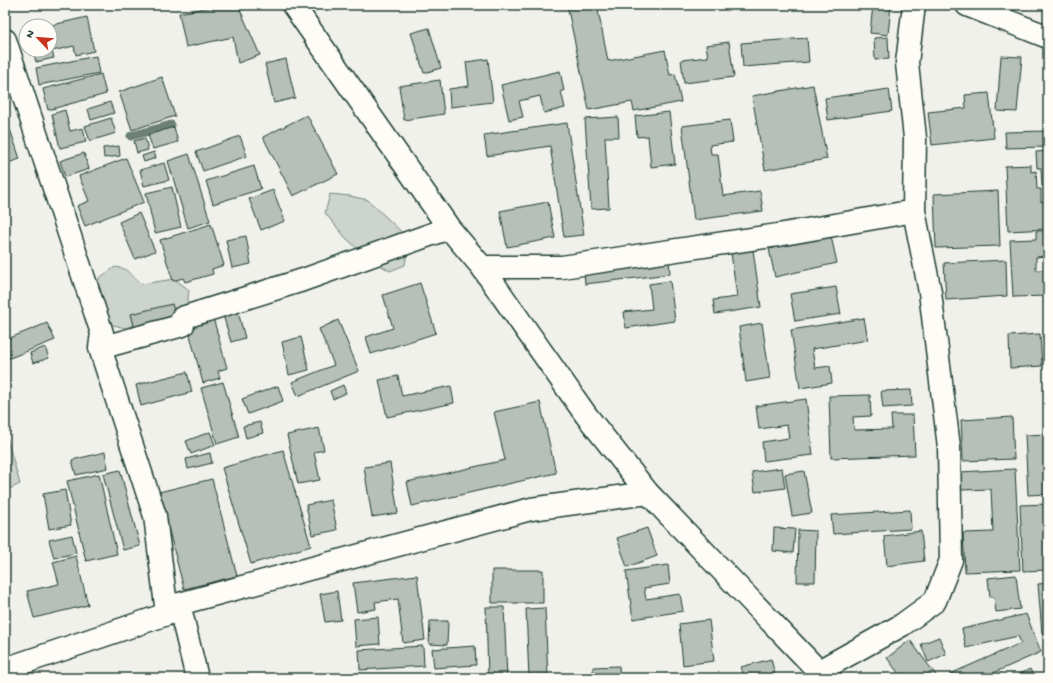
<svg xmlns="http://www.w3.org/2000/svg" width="1053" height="683" font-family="'Gochi Hand',sans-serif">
  <rect width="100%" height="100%" fill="#f0f1eb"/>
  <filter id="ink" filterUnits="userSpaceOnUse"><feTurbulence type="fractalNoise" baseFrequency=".025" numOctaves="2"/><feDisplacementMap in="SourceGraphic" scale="8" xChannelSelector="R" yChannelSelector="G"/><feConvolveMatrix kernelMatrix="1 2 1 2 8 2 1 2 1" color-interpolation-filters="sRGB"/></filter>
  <g filter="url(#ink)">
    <path fill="#cdd3cd" stroke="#768880" d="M 330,194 L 350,196 L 368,200 L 409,239 L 405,265 L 390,271 L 366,257 L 345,237 L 325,213 Z
      M 115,267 L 125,269 L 141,284 L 175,279 L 189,290 L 187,307 L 125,328 L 110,324 L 97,296 L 99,278 Z
      M 5,432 L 20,484 L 5,491 Z"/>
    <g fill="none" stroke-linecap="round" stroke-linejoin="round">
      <path stroke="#6c8077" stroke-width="9" d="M 131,136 L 171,125"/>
    </g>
    <path fill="#b6bfb8" stroke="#1f3d34" d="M 222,5 L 238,5 L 260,55 L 238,63 L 233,37 L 186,47 L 179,13 Z
      M 567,5 L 597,5 L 608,61 L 665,50 L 670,75 L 675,74 L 681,102 L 634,111 L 632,102 L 589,110 Z
      M 873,5 L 891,5 L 888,35 L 870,33 Z
      M 87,17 L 94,51 L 76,55 L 74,46 L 52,51 L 54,58 L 36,62 L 33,50 L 50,50 L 50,26 L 48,26 Z
      M 429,28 L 441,68 L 424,73 L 411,33 Z
      M 888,37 L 889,59 L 875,60 L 874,38 Z
      M 807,38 L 809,62 L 743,67 L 741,43 Z
      M 729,42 L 734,77 L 684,83 L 681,60 L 708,57 L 706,45 Z
      M 96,56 L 99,73 L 39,85 L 36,68 Z
      M 1001,56 L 1022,57 L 1017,112 L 997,111 Z
      M 286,59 L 295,98 L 274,103 L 265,64 Z
      M 488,59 L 493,102 L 450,107 L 449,89 L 469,86 L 466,62 Z
      M 560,71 L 564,91 L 561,91 L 565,108 L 544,113 L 540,96 L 519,101 L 523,117 L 509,120 L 501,85 Z
      M 101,74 L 106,94 L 48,110 L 43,89 Z
      M 162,77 L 175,116 L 132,130 L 119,92 Z
      M 440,80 L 444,114 L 404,120 L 399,86 Z
      M 813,85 L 827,159 L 765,170 L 752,96 Z
      M 889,89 L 892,111 L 828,120 L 825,98 Z
      M 989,93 L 994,138 L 932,145 L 928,112 L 966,108 L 965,95 Z
      M 110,102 L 114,113 L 91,120 L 88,109 Z
      M 65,110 L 70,131 L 83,128 L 86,142 L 60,148 L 52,114 Z
      M 669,112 L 675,164 L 651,167 L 648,136 L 637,137 L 635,116 Z
      M 5,114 L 20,159 L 5,164 Z
      M 307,115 L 338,174 L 293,196 L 263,137 Z
      M 618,117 L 619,137 L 605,137 L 609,208 L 591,209 L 585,119 Z
      M 111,118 L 116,133 L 90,141 L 85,126 Z
      M 730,120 L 733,142 L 710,145 L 711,154 L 718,154 L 723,196 L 760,191 L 763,211 L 694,220 L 682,126 Z
      M 567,123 L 584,235 L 564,237 L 550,146 L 487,156 L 484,135 Z
      M 174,127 L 178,142 L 153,149 L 148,135 Z
      M 1048,131 L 1048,147 L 1006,148 L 1005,132 Z
      M 240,136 L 247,156 L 203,171 L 196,152 Z
      M 145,138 L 148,150 L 137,153 L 134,141 Z
      M 119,146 L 120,156 L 104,158 L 103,148 Z
      M 1048,151 L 1048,185 L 1042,186 L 1041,168 L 1037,168 L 1036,152 Z
      M 154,152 L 156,158 L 144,162 L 142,156 Z
      M 84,153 L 89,169 L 65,177 L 60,161 Z
      M 189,154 L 210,221 L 188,228 L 168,161 Z
      M 126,158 L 144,202 L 85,226 L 77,206 L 89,201 L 79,176 Z
      M 164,163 L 169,180 L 144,186 L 140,170 Z
      M 1031,165 L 1031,172 L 1036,171 L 1037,189 L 1041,189 L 1041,202 L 1048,202 L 1048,229 L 1008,231 L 1005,166 Z
      M 254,166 L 261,189 L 213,204 L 206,181 Z
      M 172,187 L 181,227 L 155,233 L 146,193 Z
      M 273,190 L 285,221 L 261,230 L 249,199 Z
      M 998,191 L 1000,246 L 936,248 L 934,194 Z
      M 548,202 L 555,238 L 507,247 L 500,211 Z
      M 139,213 L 155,251 L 135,259 L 119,222 Z
      M 211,224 L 224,265 L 212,269 L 213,274 L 185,282 L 183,278 L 173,281 L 160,240 Z
      M 1036,231 L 1048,231 L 1048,256 L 1036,257 L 1036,270 L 1048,270 L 1048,296 L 1013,297 L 1010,240 L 1036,239 Z
      M 246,236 L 251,264 L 232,268 L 226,240 Z
      M 831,236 L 837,263 L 775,277 L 769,249 Z
      M 753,250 L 761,307 L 715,314 L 713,300 L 737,297 L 731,253 Z
      M 669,260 L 670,274 L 585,284 L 584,270 Z
      M 1006,260 L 1007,296 L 946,300 L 944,263 Z
      M 670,281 L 675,321 L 626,328 L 624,312 L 652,309 L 649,284 Z
      M 420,283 L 436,333 L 371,354 L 366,337 L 393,328 L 383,295 Z
      M 836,287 L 841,314 L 795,321 L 790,294 Z
      M 172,304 L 177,322 L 136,333 L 131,314 Z
      M 236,304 L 245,338 L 231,342 L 221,308 Z
      M 212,314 L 227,368 L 218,371 L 220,378 L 203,383 L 186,321 Z
      M 864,318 L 868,340 L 812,349 L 815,368 L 830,366 L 832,383 L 800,388 L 791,330 Z
      M 338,320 L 359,371 L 298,396 L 292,382 L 334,365 L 319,329 Z
      M 47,323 L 55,340 L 5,360 L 5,340 Z
      M 762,323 L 770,378 L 746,382 L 739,327 Z
      M 1040,334 L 1042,366 L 1010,368 L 1009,336 Z
      M 301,337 L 309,370 L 289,375 L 282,342 Z
      M 45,347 L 49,358 L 33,363 L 30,353 Z
      M 187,372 L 192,392 L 141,406 L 136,385 Z
      M 398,376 L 402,396 L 451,386 L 454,403 L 387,417 L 379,380 Z
      M 223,382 L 239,437 L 217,444 L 201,388 Z
      M 343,385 L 346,393 L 333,399 L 330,391 Z
      M 278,386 L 283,401 L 248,414 L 242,399 Z
      M 911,390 L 912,406 L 883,408 L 881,391 Z
      M 870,395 L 871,416 L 853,417 L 854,430 L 892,429 L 891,415 L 913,415 L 915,455 L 831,458 L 829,396 Z
      M 806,399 L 813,455 L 764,461 L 762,442 L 789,438 L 787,425 L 759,429 L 756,406 Z
      M 540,402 L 556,473 L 412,506 L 407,482 L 505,460 L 494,412 Z
      M 1012,417 L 1014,459 L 963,461 L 961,420 Z
      M 260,422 L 263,433 L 246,438 L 243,426 Z
      M 319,428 L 324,450 L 314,452 L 320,480 L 298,484 L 287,435 Z
      M 210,432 L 215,445 L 191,454 L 186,441 Z
      M 1048,434 L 1048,494 L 1028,495 L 1025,435 Z
      M 283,450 L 311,546 L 251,564 L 222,468 Z
      M 105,452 L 108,468 L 76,475 L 72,460 Z
      M 210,453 L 212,463 L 188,469 L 186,459 Z
      M 390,463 L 398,513 L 372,517 L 364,467 Z
      M 782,468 L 785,488 L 755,492 L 752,472 Z
      M 1015,469 L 1020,570 L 965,572 L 963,533 L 993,532 L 991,489 L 961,490 L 960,472 Z
      M 120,470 L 140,546 L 123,550 L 103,474 Z
      M 804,471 L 812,513 L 792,516 L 785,474 Z
      M 99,474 L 117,554 L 86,561 L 67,481 Z
      M 212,479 L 237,576 L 184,589 L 159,492 Z
      M 65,490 L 71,525 L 49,529 L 43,494 Z
      M 331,500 L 337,530 L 312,535 L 306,505 Z
      M 1048,504 L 1048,570 L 1023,571 L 1020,505 Z
      M 910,510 L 911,529 L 833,534 L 831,515 Z
      M 647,528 L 657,556 L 627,567 L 617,538 Z
      M 774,528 L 795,529 L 793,553 L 773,551 Z
      M 798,530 L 816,531 L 815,582 L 797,582 Z
      M 921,531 L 924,561 L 887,566 L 884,536 Z
      M 72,535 L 76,553 L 54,558 L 49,540 Z
      M 76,556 L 88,605 L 34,618 L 27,591 L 59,584 L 53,562 Z
      M 668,565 L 670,584 L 644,588 L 646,599 L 680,594 L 683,611 L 633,619 L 626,571 Z
      M 492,570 L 543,570 L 543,603 L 492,603 Z
      M 417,575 L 425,640 L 403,643 L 398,599 L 375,602 L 376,609 L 357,612 L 353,583 Z
      M 1016,575 L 1020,609 L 996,612 L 994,597 L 990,597 L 988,578 Z
      M 1048,583 L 1048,634 L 1042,634 L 1038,584 Z
      M 337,591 L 341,620 L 325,622 L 320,594 Z
      M 486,607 L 504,607 L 507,678 L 488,678 Z
      M 545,608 L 548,677 L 529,678 L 526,609 Z
      M 1026,614 L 1041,652 L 982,678 L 951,678 L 950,674 L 1021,643 L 1018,636 L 966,648 L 962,629 Z
      M 378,617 L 380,644 L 356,646 L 354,619 Z
      M 709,620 L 714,661 L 683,665 L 679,624 Z
      M 430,621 L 448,621 L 447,645 L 429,644 Z
      M 939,637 L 946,654 L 928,662 L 921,644 Z
      M 910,640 L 938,678 L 902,678 L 887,658 Z
      M 423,646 L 424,666 L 360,670 L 359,650 Z
      M 475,646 L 476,665 L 434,668 L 432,649 Z
      M 771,659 L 775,675 L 765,678 L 744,678 L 741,667 Z
      M 619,666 L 620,678 L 593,678 L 593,667 Z
      M 1030,669 L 1034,678 L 1013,678 L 1013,677 Z"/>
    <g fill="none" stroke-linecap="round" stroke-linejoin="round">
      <g stroke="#1f3d34" stroke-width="25">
        <path id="street" d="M 293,5 L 449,228 L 482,267 L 586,415 L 648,493 L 825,678
          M 967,5 L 1048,37
          M 5,40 L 102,333 L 100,348 L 155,516 L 167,614
          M 482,267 L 562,267 L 778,235 L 914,211
          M 100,348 L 183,325 L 182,318 L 303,280 L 449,228
          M 179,604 L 197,678
          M 5,669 L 167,614 L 179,604 L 531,509 L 648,493
          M 819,671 L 902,625 L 935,601 L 951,560 L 949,447 L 930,292 L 914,211 L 915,138 L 907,63 L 914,5"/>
      </g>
      <use href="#street" stroke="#fdfcf7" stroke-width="22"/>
    </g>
  </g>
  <rect width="1053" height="683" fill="none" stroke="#fdfcf7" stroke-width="20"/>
  <rect x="10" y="10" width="1033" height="663" fill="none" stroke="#1f3d34" stroke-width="1.5" filter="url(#ink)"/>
  <g transform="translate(38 38) rotate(296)"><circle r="19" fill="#fdfcf7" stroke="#a4b0a9"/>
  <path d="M0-3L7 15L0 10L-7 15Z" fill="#c8321e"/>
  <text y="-6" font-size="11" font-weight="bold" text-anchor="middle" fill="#1f3d34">N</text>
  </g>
</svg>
